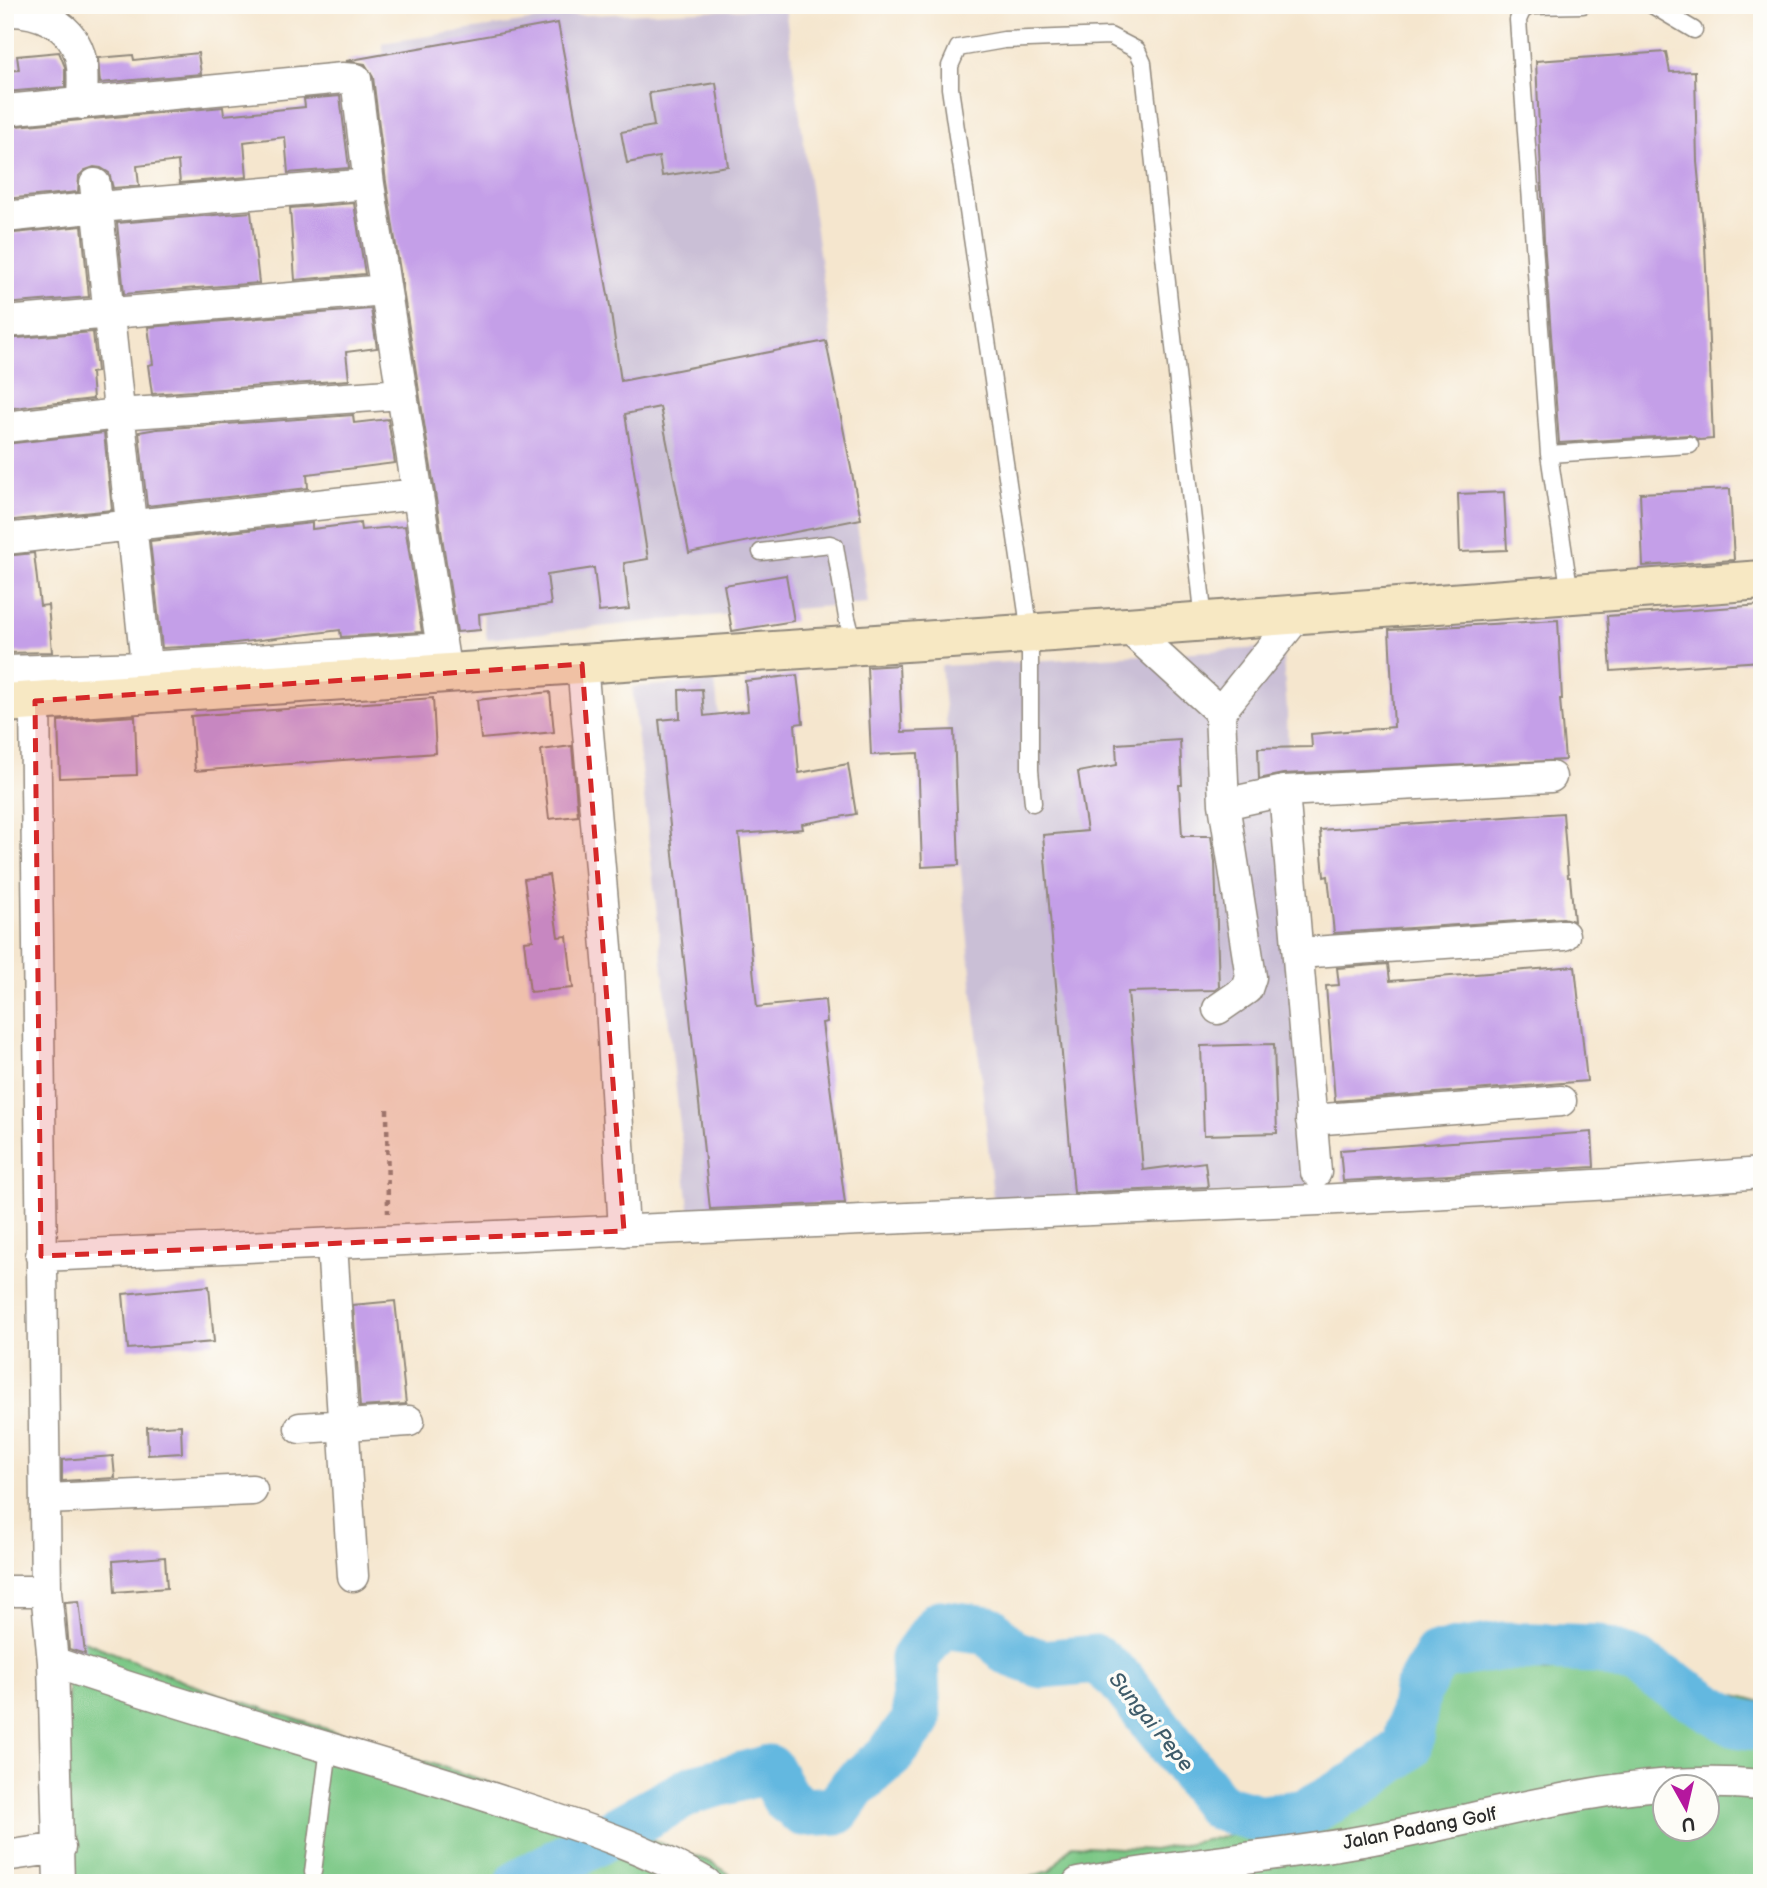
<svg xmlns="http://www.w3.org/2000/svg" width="1767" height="1888" font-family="'Balsamiq Sans',sans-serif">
  <rect width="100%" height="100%" fill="#fdfcf7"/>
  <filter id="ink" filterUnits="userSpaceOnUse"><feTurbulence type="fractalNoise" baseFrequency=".0143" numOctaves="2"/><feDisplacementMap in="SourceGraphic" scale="14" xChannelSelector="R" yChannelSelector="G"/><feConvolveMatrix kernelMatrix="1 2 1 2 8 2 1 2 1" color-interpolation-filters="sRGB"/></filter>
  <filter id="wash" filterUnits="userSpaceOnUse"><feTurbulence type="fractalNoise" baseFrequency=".00686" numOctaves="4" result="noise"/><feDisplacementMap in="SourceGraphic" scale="28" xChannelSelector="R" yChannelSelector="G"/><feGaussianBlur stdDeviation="1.57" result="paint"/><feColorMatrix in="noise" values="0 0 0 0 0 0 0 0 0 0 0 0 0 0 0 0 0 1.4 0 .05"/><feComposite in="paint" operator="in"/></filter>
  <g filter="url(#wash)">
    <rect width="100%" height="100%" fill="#f5e6ce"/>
    <path fill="#cabfd6" d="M 785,8 L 868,603 L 674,619 L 487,639 L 382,43 L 563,16 Z
      M 1282,647 L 1287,709 L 1292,952 L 1314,1189 L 994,1207 L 941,666 Z
      M 715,682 L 775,1213 L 691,1226 L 632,687 Z"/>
    <path fill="#7cc886" stroke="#547a58" stroke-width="2" fill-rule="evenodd" d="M 69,1635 L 204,1689 L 577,1811 L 713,1863 L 742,1883 L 64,1883 Z
      M 1488,1659 L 1544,1672 L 1587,1668 L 1729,1693 L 1762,1702 L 1762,1883 L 1007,1883 L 1050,1871 L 1072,1845 L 1153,1850 L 1323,1817 L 1337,1772 L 1374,1770 L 1396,1747 L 1408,1703 L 1420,1677 ZM 1666,1786 L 1708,1786 L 1708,1828 L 1666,1828 Z"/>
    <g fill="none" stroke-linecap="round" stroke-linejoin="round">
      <path stroke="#64b8e0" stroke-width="49" d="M 520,1883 L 694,1789 L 769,1769 L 786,1799 L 803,1812 L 837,1810 L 854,1786 L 890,1755 L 917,1720 L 914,1659 L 940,1624 L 989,1630 L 1009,1652 L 1042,1664 L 1096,1659 L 1120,1679 L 1219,1807 L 1262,1819 L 1305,1813 L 1359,1784 L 1407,1747 L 1417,1691 L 1437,1656 L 1504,1646 L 1599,1649 L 1635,1662 L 1736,1723 L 1762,1727"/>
    </g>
    <g id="blocks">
      <path fill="#c49fe8" d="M 558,23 L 609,300 L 621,381 L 826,341 L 861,519 L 689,553 L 660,407 L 625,414 L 648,559 L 624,563 L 629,609 L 599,612 L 594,568 L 547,575 L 551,605 L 479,614 L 480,630 L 457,632 L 386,182 L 373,77 L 365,64 L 346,61 Z
        M 59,52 L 65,67 L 65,87 L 5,92 L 5,71 L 19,70 L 17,56 Z
        M 1666,52 L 1670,72 L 1695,71 L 1697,162 L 1705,245 L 1713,439 L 1699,440 L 1689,435 L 1559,443 L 1544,240 L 1536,61 Z
        M 198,53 L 201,74 L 100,83 L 98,58 L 133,55 L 134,60 Z
        M 716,83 L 728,166 L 662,176 L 659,157 L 627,163 L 621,132 L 654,126 L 649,93 Z
        M 340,96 L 349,168 L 288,173 L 285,137 L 244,142 L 247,177 L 180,183 L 178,161 L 137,166 L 139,186 L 113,188 L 109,173 L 101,168 L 94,167 L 85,170 L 79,176 L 78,192 L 5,199 L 5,127 L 223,107 L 224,115 L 305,107 L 304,99 Z
        M 354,203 L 365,274 L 295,280 L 290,208 Z
        M 251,212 L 259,283 L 124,294 L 117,223 Z
        M 82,226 L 89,297 L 5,304 L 5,234 Z
        M 371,309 L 377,348 L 346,352 L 349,380 L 152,394 L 148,365 L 153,364 L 148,327 Z
        M 93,332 L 97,372 L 91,373 L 93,399 L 5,409 L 5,339 Z
        M 353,415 L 354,423 L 388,419 L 395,463 L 307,474 L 308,488 L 147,506 L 139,432 L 157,429 Z
        M 104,433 L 112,510 L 5,521 L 5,444 Z
        M 1730,489 L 1734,560 L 1643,566 L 1640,493 Z
        M 1504,492 L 1507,550 L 1460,552 L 1458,494 Z
        M 312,523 L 312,529 L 360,523 L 361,530 L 405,526 L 422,632 L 341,637 L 340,630 L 219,645 L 162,648 L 150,541 Z
        M 34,553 L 40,606 L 48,605 L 52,652 L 5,653 L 5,556 Z
        M 786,575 L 794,621 L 732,631 L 724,585 Z
        M 1762,605 L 1762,661 L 1611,671 L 1607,616 Z
        M 1558,620 L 1562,699 L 1560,699 L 1565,760 L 1283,774 L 1259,779 L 1258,748 L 1312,747 L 1311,734 L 1394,727 L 1389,630 Z
        M 899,665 L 902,732 L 954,730 L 959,865 L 922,867 L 918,753 L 871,755 L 867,667 Z
        M 797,675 L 803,723 L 795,724 L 799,773 L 848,764 L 856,814 L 802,824 L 803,829 L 739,834 L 757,1007 L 825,1000 L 827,1022 L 822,1023 L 845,1203 L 710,1209 L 659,720 L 680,718 L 679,690 L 702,689 L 704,716 L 748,711 L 745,681 Z
        M 550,692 L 554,732 L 481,739 L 477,700 Z
        M 433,698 L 436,753 L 195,771 L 191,716 Z
        M 135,716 L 137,775 L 60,778 L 58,721 Z
        M 1180,740 L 1182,785 L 1179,785 L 1182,836 L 1211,836 L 1215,862 L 1219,987 L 1215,990 L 1128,992 L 1143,1170 L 1205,1162 L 1208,1187 L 1074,1193 L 1043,835 L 1087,831 L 1078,772 L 1117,765 L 1116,744 Z
        M 572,746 L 578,816 L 549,819 L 541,750 Z
        M 1563,813 L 1568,877 L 1570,877 L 1574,921 L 1563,918 L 1334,933 L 1328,876 L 1324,877 L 1320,830 Z
        M 549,875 L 558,937 L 567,936 L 573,988 L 530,992 L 524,941 L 533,940 L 524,879 Z
        M 1388,964 L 1390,981 L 1575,966 L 1587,1081 L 1335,1101 L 1326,986 L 1339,985 L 1337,968 Z
        M 1274,1044 L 1277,1133 L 1204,1135 L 1201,1046 Z
        M 1592,1132 L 1594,1167 L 1343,1181 L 1340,1150 Z
        M 209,1286 L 214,1342 L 128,1349 L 123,1294 Z
        M 395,1301 L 406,1404 L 360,1407 L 353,1305 Z
        M 181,1425 L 182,1453 L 148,1455 L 147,1427 Z
        M 113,1456 L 115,1478 L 62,1481 L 62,1460 Z
        M 165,1557 L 167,1588 L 115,1592 L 113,1561 Z
        M 79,1601 L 85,1654 L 69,1649 L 65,1602 Z"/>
    </g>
  </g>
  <g filter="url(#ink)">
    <use href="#blocks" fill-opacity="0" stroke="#90887c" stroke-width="2"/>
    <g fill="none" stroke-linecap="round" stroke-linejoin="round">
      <g stroke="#90887c" stroke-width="19">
        <path id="lane" d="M 1652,5 L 1694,30
          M 1549,454 L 1690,445
          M 761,552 L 830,544 L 835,546 L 847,618 L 854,645
          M 1570,594 L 1549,454 L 1518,20 L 1522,11 L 1530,6 L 1583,5
          M 1033,803 L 1030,770 L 1030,633 L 950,88 L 950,66 L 958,48 L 1004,40 L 1110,36 L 1137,50 L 1143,63 L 1204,621
          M 313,1872 L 329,1748"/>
      </g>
      <g stroke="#90887c" stroke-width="33">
        <path id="street" d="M 5,11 C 39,10 73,24 81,60 C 84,73 82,90 82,104
          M 5,110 L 343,78 L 356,79 L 369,184 L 444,661
          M 95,184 L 149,693
          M 5,217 L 99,207 L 369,184
          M 5,322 L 385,290
          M 5,427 L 118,414 L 402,394
          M 5,539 L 418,494
          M 1127,627 L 1220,712 L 1224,804 L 1251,977 L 1247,989 L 1218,1009
          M 582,664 L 609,970 L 624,1231
          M 5,671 L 146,667 L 442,648
          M 35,701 L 46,1591 L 53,1662 L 59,1883
          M 1220,712 L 1299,614
          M 1284,791 L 1316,1172
          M 1224,804 L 1284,791 L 1551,777
          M 1298,953 L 1564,935
          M 1311,1120 L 1561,1101
          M 332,1244 L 353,1576
          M 41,1256 L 1319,1200 L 1612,1184 L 1762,1173
          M 300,1428 L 409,1421
          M 46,1499 L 252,1490
          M 5,1591 L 46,1591
          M 53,1662 C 197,1712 344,1750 489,1797 C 562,1821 639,1843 706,1883
          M 5,1856 L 60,1848
          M 1078,1883 C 1177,1864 1276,1857 1373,1839 C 1502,1815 1629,1772 1762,1785"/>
      </g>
      <g stroke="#90887c" stroke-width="42">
        <path id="secondary" d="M 5,703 L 1127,627 L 1762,580"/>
      </g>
      <path stroke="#90887c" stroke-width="4.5" stroke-dasharray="5 5" stroke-linecap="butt" d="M 387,1109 L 388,1213"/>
      <use href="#lane" stroke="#fff" stroke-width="16"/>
      <use href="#street" stroke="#fff" stroke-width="30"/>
      <use href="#secondary" stroke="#f7e8c3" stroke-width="38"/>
    </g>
  </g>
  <path fill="#d62828" fill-opacity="0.2" stroke="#d62828" stroke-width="5" stroke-dasharray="14 9" stroke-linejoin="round" d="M 582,664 L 624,1231 L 41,1256 L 35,701 Z"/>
  <g text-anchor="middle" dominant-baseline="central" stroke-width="7" stroke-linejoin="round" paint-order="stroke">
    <g font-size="19" fill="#2b2b2b" stroke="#fdfcf7">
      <text transform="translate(1420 1829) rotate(-11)">Jalan Padang Golf</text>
    </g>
    <g font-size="21" font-style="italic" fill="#3f5c6a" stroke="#fdfcf7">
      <text transform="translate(1151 1722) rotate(51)">Sungai Pepe</text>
    </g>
  </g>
  <rect width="1767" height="1888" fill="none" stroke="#fdfcf7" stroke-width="28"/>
  <g transform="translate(1686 1808) rotate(172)"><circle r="33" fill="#fdfcf7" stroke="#a9a8a5" stroke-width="2"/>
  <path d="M0-5L12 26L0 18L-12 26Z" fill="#b5179e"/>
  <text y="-10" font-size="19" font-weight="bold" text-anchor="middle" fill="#2b2b2b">U</text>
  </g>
</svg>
